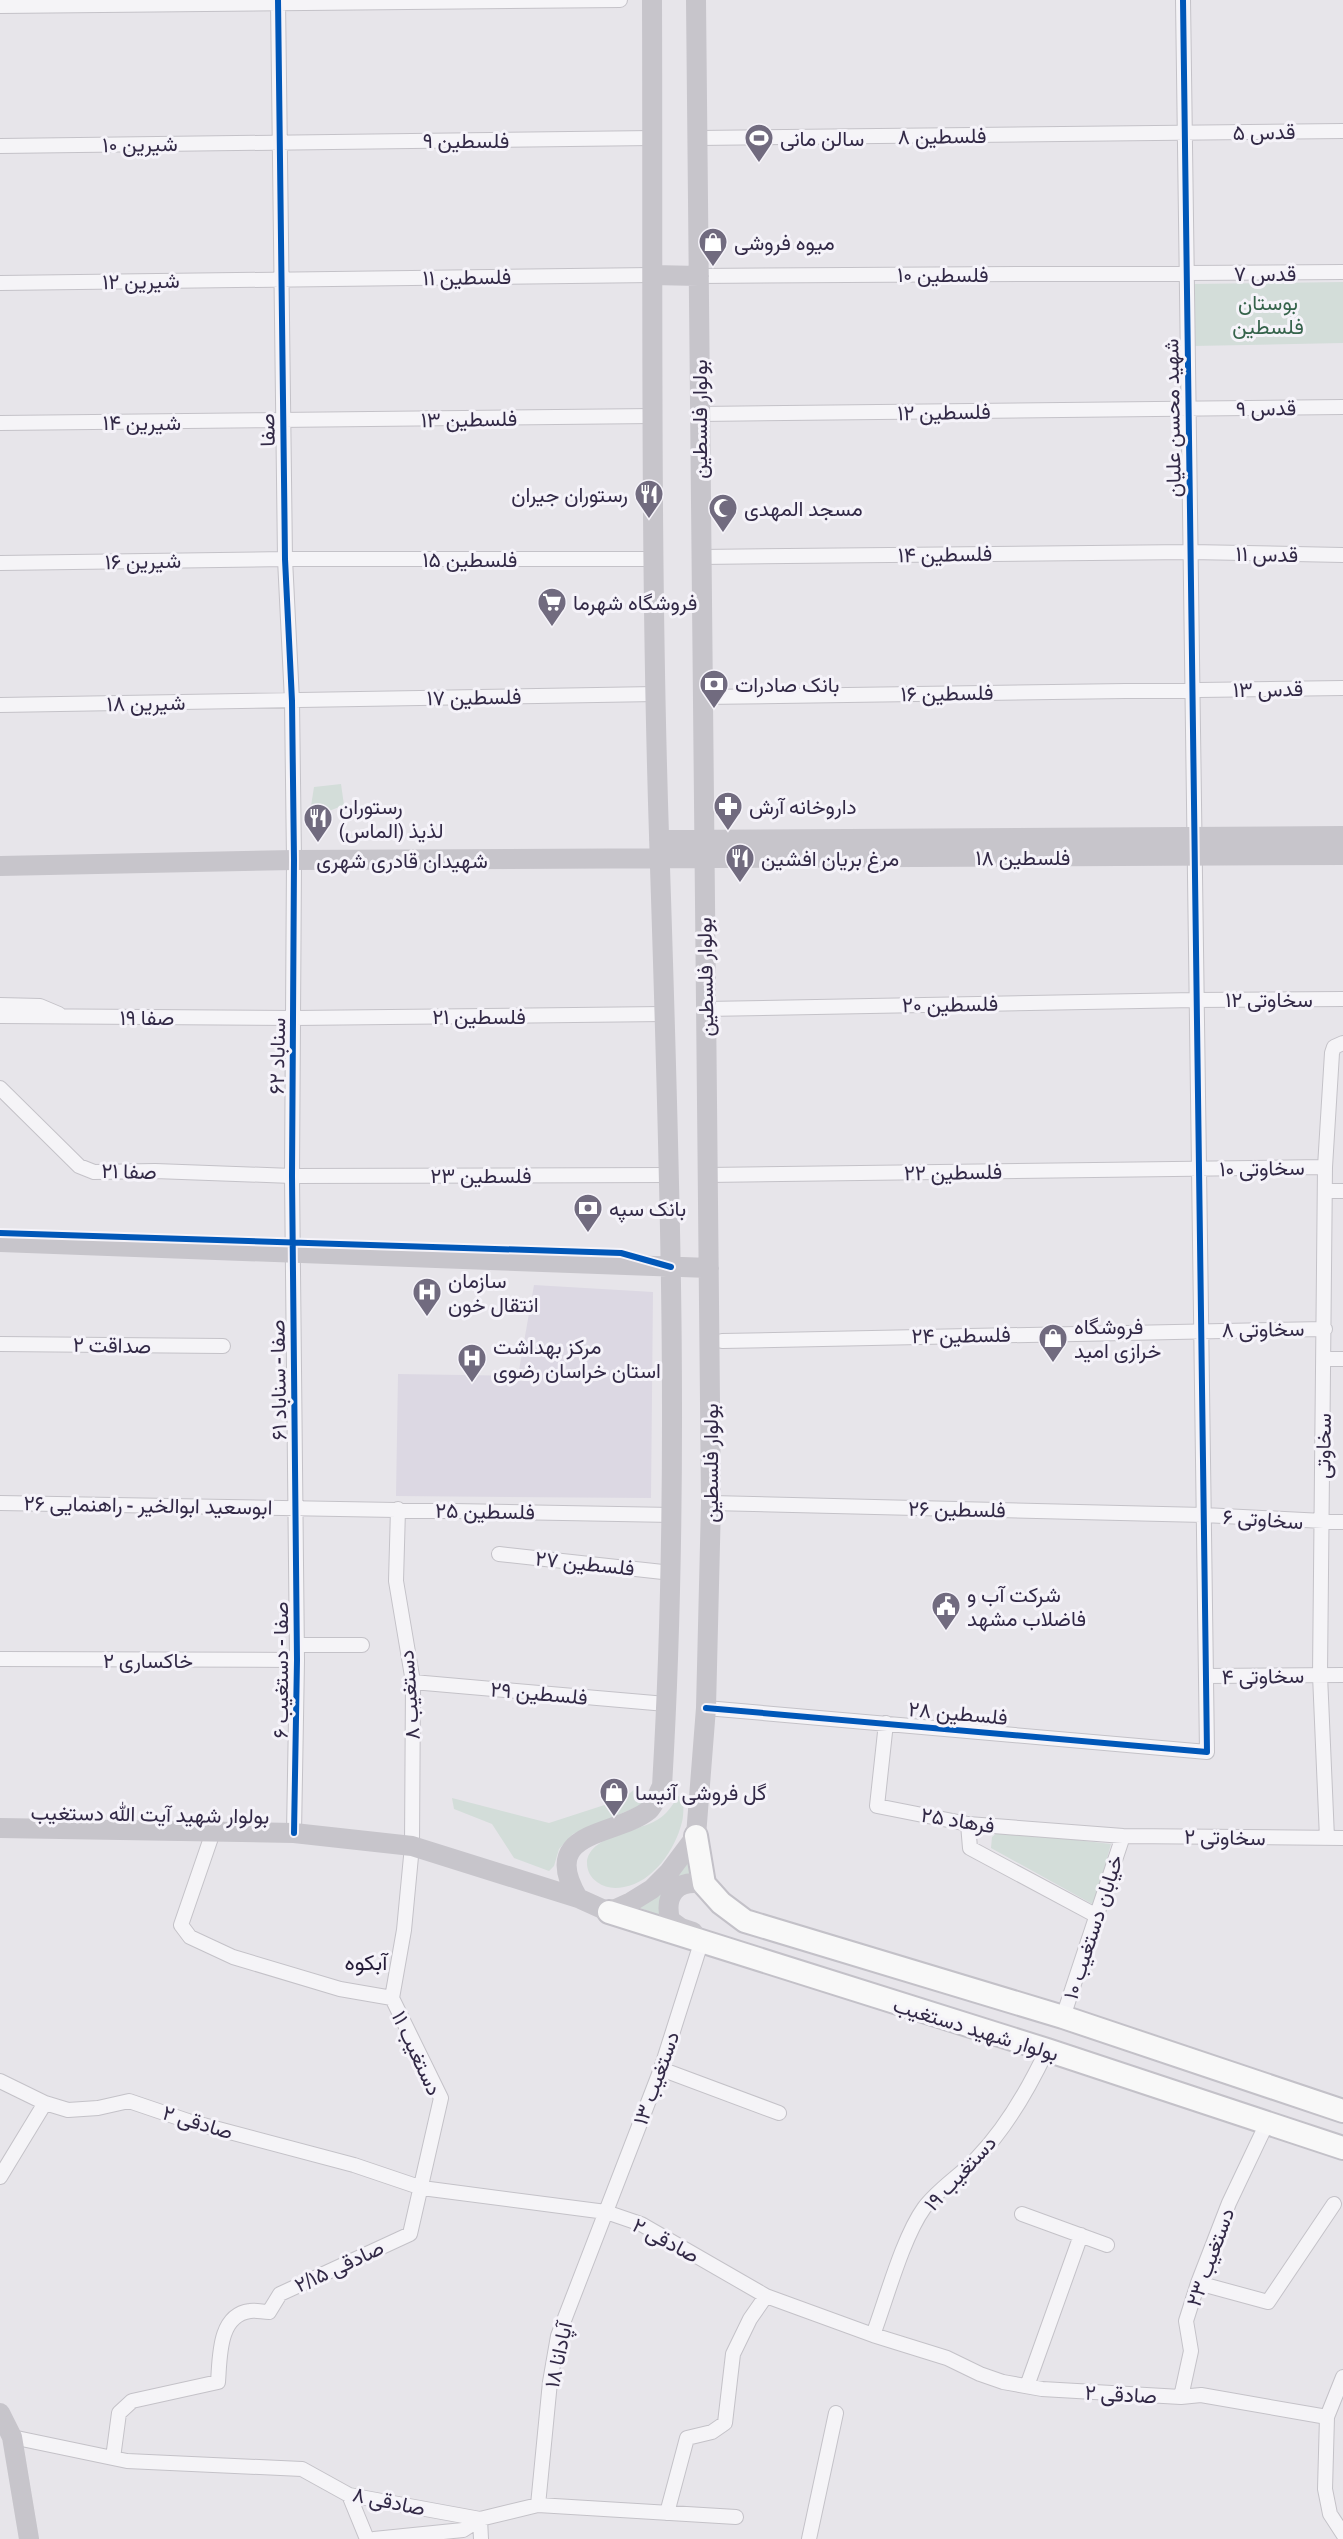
<svg xmlns="http://www.w3.org/2000/svg" width="1343" height="2539" font-family="'Archivo Narrow',Vazirmatn,sans-serif">
  <rect width="100%" height="100%" fill="#e7e5ea"/>
  <path fill="#dcd8e3" d="M 534,1285 L 653,1292 L 651,1498 L 396,1496 L 398,1374 L 518,1376 Z"/>
  <path fill="#d3ddd9" d="M 1343,282 L 1343,343 L 1193,346 L 1192,284 Z
    M 341,784 L 344,805 L 309,819 L 314,787 Z
    M 636,1788 L 647,1796 L 639,1806 L 573,1834 L 559,1849 L 554,1866 L 549,1871 L 514,1858 L 492,1824 L 454,1809 L 452,1798 L 549,1823 L 623,1799 Z
    M 678,1796 L 684,1799 C 683,1806 684,1815 682,1822 C 675,1850 653,1882 624,1887 C 614,1889 605,1888 597,1882 C 591,1878 587,1871 587,1863 C 588,1836 637,1832 657,1820 C 667,1814 672,1806 678,1796 Z
    M 999,1831 L 1111,1844 L 1094,1905 L 991,1848 L 992,1837 Z
    M 689,1853 L 689,1876 C 671,1888 658,1891 659,1915 L 635,1906 Z"/>
  <g fill="none" stroke-linecap="round" stroke-linejoin="round">
    <g stroke="#c4c2c8" stroke-width="16">
      <path id="street" d="M 278,0 L 285,559 L 292,701 L 294,860 L 292,1176 L 297,1660 L 294,1833
        M 0,6 L 620,0
        M 698,138 L 1343,131
        M 0,146 L 653,138
        M 699,276 L 1343,272
        M 0,283 L 653,275
        M 699,414 L 1343,407
        M 0,423 L 654,416
        M 700,557 L 1190,552 L 1343,555
        M 0,563 L 285,559 L 655,559
        M 702,697 L 1343,688
        M 0,705 L 656,694
        M 0,1005 L 40,1006 L 59,1014
        M 705,1009 L 1195,1000 L 1343,999
        M 0,1016 L 294,1018 L 664,1014
        M 0,1088 L 79,1166 L 94,1172 L 155,1171 L 292,1176 L 669,1175
        M 707,1175 L 1325,1167
        M 1325,1191 L 1343,1191
        M 722,1341 L 1325,1329
        M 0,1344 L 223,1346
        M 1325,1359 L 1343,1359
        M 0,1503 L 673,1515
        M 711,1503 L 1204,1515 L 1343,1522
        M 499,1554 L 672,1573
        M 297,1645 L 362,1645
        M 0,1659 L 297,1660
        M 1206,1676 L 1343,1675
        M 413,1682 L 666,1704
        M 706,1708 L 1207,1752 L 1183,0
        M 886,1723 L 877,1806 L 968,1824 L 1123,1836 L 1343,1838
        M 968,1824 L 970,1848 L 1097,1916
        M 213,1832 L 181,1925 L 190,1937 L 233,1957 L 340,1989 L 392,1998
        M 1327,1838 L 1320,1675 L 1325,1167 L 1332,1053 L 1334,1047 L 1343,1043
        M 1063,2017 L 1123,1836
        M 661,2069 L 779,2113
        M 0,2081 L 45,2103 L 68,2110 L 98,2108 L 129,2101 L 188,2121 L 354,2165 L 422,2188 L 606,2212 L 641,2224 L 766,2296 L 873,2335 L 947,2358 L 980,2374 L 1003,2382 L 1042,2389 L 1181,2397 L 1201,2395 L 1327,2417
        M 0,2177 L 45,2103
        M 1022,2214 L 1107,2245
        M 1198,2283 L 1268,2302 L 1334,2204
        M 873,2335 C 886,2300 903,2237 924,2208 C 938,2189 961,2175 977,2158 C 1007,2127 1029,2088 1047,2050
        M 1343,2377 L 1327,2417 L 1325,2489 L 1330,2514 L 1343,2534
        M 1027,2386 L 1081,2235
        M 1181,2397 L 1191,2351 L 1186,2321 L 1198,2283 L 1229,2203 L 1267,2123
        M 12,2437 L 127,2461 L 302,2469 L 349,2495 L 480,2519 L 538,2505 L 736,2517
        M 113,2458 L 119,2413 L 132,2401 L 218,2382 C 220,2358 218,2315 250,2311 C 256,2310 263,2312 269,2312 L 280,2294 L 410,2234 L 441,2098 L 392,1998 L 404,1930 L 412,1846 L 413,1682 L 396,1581 L 398,1509
        M 349,2495 L 367,2539
        M 538,2505 L 550,2382 L 558,2336 L 661,2069 L 701,1943
        M 667,2513 L 687,2438 L 712,2432 L 725,2423 L 733,2354 L 750,2319 L 766,2296
        M 374,2539 L 463,2530 L 480,2519 L 481,2539
        M 809,2539 L 836,2413"/>
    </g>
    <g stroke="#c3c1c8" stroke-width="26">
      <path id="primary" d="M 696,1836 L 704,1884 L 721,1903 L 745,1921 L 1063,2017 L 1343,2111
        M 609,1912 L 1047,2050 L 1343,2148"/>
    </g>
    <use href="#street" stroke="#f5f4f7" stroke-width="14"/>
    <path stroke="#c7c5cb" stroke-width="20" d="M 653,275 L 699,276
      M 659,840 L 1343,836
      M 0,866 L 294,860 L 1343,855
      M 0,1242 L 709,1268
      M 0,1828 L 294,1833 L 412,1846 L 578,1898 L 609,1912 L 631,1902 L 652,1889 L 669,1872 L 696,1836 L 706,1708 L 711,1503 L 696,0
      M 578,1898 C 537,1829 616,1837 649,1810 C 655,1805 658,1793 662,1786 C 681,1469 669,1152 659,835 C 650,557 653,278 652,0
      M 693,1932 L 681,1928 L 670,1920 C 664,1894 677,1879 704,1884
      M 0,2413 L 12,2437 L 29,2539"/>
    <use href="#primary" stroke="#f8f8f8" stroke-width="22"/>
    <g stroke="#f5f3f9" stroke-width="10">
      <path id="cycleway" d="M 278,0 L 285,559 L 292,701 L 294,860 L 292,1176 L 297,1660 L 294,1833
        M 0,1233 L 621,1253 L 671,1267
        M 706,1708 L 1207,1752 L 1183,0"/>
    </g>
    <use href="#cycleway" stroke="#0057b8" stroke-width="6"/>
  </g>
  <defs>
    <g id="stadium-pin" transform="scale(1.5)"><path d="M0 17L-7.5 6A9.5 9.5 0 1 1 7.5 6Z" fill="#716b7f" stroke="#f5f3f9"/><path d="M0-5a6.5 5 0 1 0 0 10a6.5 5 0 1 0 0-10ZM-3.5-1.8h7v3.6h-7Z" fill="#fff"/></g>
    <g id="shop-pin" transform="scale(1.5)"><path d="M0 17L-7.5 6A9.5 9.5 0 1 1 7.5 6Z" fill="#716b7f" stroke="#f5f3f9"/><path d="M-5-2.5h2.3a2.7 3.5 0 0 1 5.4 0H5L5.5 6h-11ZM-1.5-2.5h3a1.5 2.3 0 0 0-3 0Z" fill="#fff"/></g>
    <g id="restaurant-pin" transform="scale(1.5)"><path d="M0 17L-7.5 6A9.5 9.5 0 1 1 7.5 6Z" fill="#716b7f" stroke="#f5f3f9"/><path d="M-5-6h1v4h1v-4h1v4h1v-4h1v5L-1.5 .5V6h-2V.5L-5-1ZM5-6V6H3V1.5H1.5Q1.5-4 5-6Z" fill="#fff"/></g>
    <g id="mosque-pin" transform="scale(1.5)"><path d="M0 17L-7.5 6A9.5 9.5 0 1 1 7.5 6Z" fill="#716b7f" stroke="#f5f3f9"/><path d="M3.5-4.9A6 6 0 1 0 3.5 4.9A5 5 0 1 1 3.5-4.9Z" fill="#fff"/></g>
    <g id="supermarket-pin" transform="scale(1.5)"><path d="M0 17L-7.5 6A9.5 9.5 0 1 1 7.5 6Z" fill="#716b7f" stroke="#f5f3f9"/><path d="M-6-5.5h2.5l.6 2H6L4.5 2H-2.5L-4.4-4H-6ZM-1.5 3.2a1.3 1.3 0 1 0 .1 0ZM3 3.2a1.3 1.3 0 1 0 .1 0Z" fill="#fff"/></g>
    <g id="bank-pin" transform="scale(1.5)"><path d="M0 17L-7.5 6A9.5 9.5 0 1 1 7.5 6Z" fill="#716b7f" stroke="#f5f3f9"/><path d="M-6-4H6V4H-6ZM0-2.3a2.3 2.3 0 1 0 0 4.6a2.3 2.3 0 1 0 0-4.6Z" fill="#fff"/></g>
    <g id="pharmacy-pin" transform="scale(1.5)"><path d="M0 17L-7.5 6A9.5 9.5 0 1 1 7.5 6Z" fill="#716b7f" stroke="#f5f3f9"/><path d="M-2-6h4v4h4v4h-4v4h-4v-4h-4v-4h4Z" fill="#fff"/></g>
    <g id="hospital-pin" transform="scale(1.5)"><path d="M0 17L-7.5 6A9.5 9.5 0 1 1 7.5 6Z" fill="#716b7f" stroke="#f5f3f9"/><path d="M-5-5h3v3.5h4V-5h3V5h-3V1.5h-4V5h-3Z" fill="#fff"/></g>
    <g id="civic-pin" transform="scale(1.5)"><path d="M0 17L-7.5 6A9.5 9.5 0 1 1 7.5 6Z" fill="#716b7f" stroke="#f5f3f9"/><path d="M-.6-6.5H3V-4.5H.6V-3L4-1V1h2V6H-6V1h2V-1L-.6-3ZM-1.2 2.5V6h2.4V2.5Z" fill="#fff"/></g>
  </defs>
  <g fill-rule="evenodd">
    <use href="#stadium-pin" x="759" y="138"/>
    <use href="#shop-pin" x="713" y="242"/>
    <use href="#restaurant-pin" x="649" y="494"/>
    <use href="#mosque-pin" x="723" y="508"/>
    <use href="#supermarket-pin" x="552" y="602"/>
    <use href="#bank-pin" x="714" y="684"/>
    <use href="#pharmacy-pin" x="728" y="806"/>
    <use href="#restaurant-pin" x="318" y="818"/>
    <use href="#restaurant-pin" x="740" y="858"/>
    <use href="#bank-pin" x="588" y="1208"/>
    <use href="#hospital-pin" x="427" y="1292"/>
    <use href="#shop-pin" x="1053" y="1338"/>
    <use href="#hospital-pin" x="472" y="1358"/>
    <use href="#civic-pin" x="946" y="1606"/>
    <use href="#shop-pin" x="614" y="1792"/>
  </g>
  <g text-anchor="middle" dominant-baseline="central" stroke-width="6" stroke-linejoin="round" paint-order="stroke">
    <g font-size="21" fill="#322946" stroke="#f5f3f9">
      <text transform="translate(1264 132) rotate(-1)">قدس ۵</text>
      <text transform="translate(942 136) rotate(-1)">فلسطین ۸</text>
      <text x="466" y="140">فلسطین ۹</text>
      <text transform="translate(140 144) rotate(-1)">شیرین ۱۰</text>
      <text x="1265" y="273">قدس ۷</text>
      <text x="943" y="274">فلسطین ۱۰</text>
      <text transform="translate(467 277) rotate(-1)">فلسطین ۱۱</text>
      <text transform="translate(141 281) rotate(-1)">شیرین ۱۲</text>
      <text transform="translate(1266 408) rotate(-1)">قدس ۹</text>
      <text transform="translate(944 412) rotate(-1)">فلسطین ۱۲</text>
      <text transform="translate(1172 418) rotate(-91)">شهید محسن علیان</text>
      <text transform="translate(469 419) rotate(-1)">فلسطین ۱۳</text>
      <text transform="translate(699 419) rotate(-90)">بولوار فلسطین</text>
      <text x="142" y="422">شیرین ۱۴</text>
      <text transform="translate(267 430) rotate(-91)">صفا</text>
      <text transform="translate(945 554) rotate(-1)">فلسطین ۱۴</text>
      <text transform="translate(1267 554) rotate(1)">قدس ۱۱</text>
      <text x="470" y="559">فلسطین ۱۵</text>
      <text transform="translate(143 561) rotate(-1)">شیرین ۱۶</text>
      <text transform="translate(1268 689) rotate(-1)">قدس ۱۳</text>
      <text transform="translate(947 693) rotate(-1)">فلسطین ۱۶</text>
      <text transform="translate(474 697) rotate(-1)">فلسطین ۱۷</text>
      <text transform="translate(146 703) rotate(-1)">شیرین ۱۸</text>
      <text x="1023" y="857">فلسطین ۱۸</text>
      <text x="402" y="860">شهیدان قادری شهری</text>
      <text transform="translate(705 977) rotate(-91)">بولوار فلسطین</text>
      <text x="1269" y="999">سخاوتی ۱۲</text>
      <text transform="translate(950 1004) rotate(-1)">فلسطین ۲۰</text>
      <text x="479" y="1016">فلسطین ۲۱</text>
      <text x="147" y="1017">صفا ۱۹</text>
      <text transform="translate(277 1056) rotate(-89)">سناباد ۶۲</text>
      <text transform="translate(1262 1168) rotate(-1)">سخاوتی ۱۰</text>
      <text transform="translate(129 1171) rotate(1)">صفا ۲۱</text>
      <text transform="translate(953 1172) rotate(-1)">فلسطین ۲۲</text>
      <text x="481" y="1175">فلسطین ۲۳</text>
      <text transform="translate(1263 1329) rotate(-1)">سخاوتی ۸</text>
      <text transform="translate(961 1335) rotate(-1)">فلسطین ۲۴</text>
      <text transform="translate(112 1345) rotate(1)">صداقت ۲</text>
      <text transform="translate(278 1380) rotate(-91)">صفا - سناباد ۶۱</text>
      <text transform="translate(1323 1446) rotate(-89)">سخاوتی</text>
      <text transform="translate(710 1463) rotate(-90)">بولوار فلسطین</text>
      <text transform="translate(148 1505) rotate(1)">ابوسعید ابوالخیر - راهنمایی ۲۶</text>
      <text transform="translate(957 1509) rotate(1)">فلسطین ۲۶</text>
      <text transform="translate(485 1511) rotate(1)">فلسطین ۲۵</text>
      <text transform="translate(1263 1519) rotate(4)">سخاوتی ۶</text>
      <text transform="translate(585 1563) rotate(6)">فلسطین ۲۷</text>
      <text x="148" y="1660">خاکساری ۲</text>
      <text transform="translate(280 1670) rotate(-90)">صفا - دستغیب ۶</text>
      <text transform="translate(1263 1676) rotate(-1)">سخاوتی ۴</text>
      <text transform="translate(539 1693) rotate(5)">فلسطین ۲۹</text>
      <text transform="translate(409 1695) rotate(-94)">دستغیب ۸</text>
      <text transform="translate(958 1713) rotate(5)">فلسطین ۲۸</text>
      <text transform="translate(150 1814) rotate(1)">بولوار شهید آیت الله دستغیب</text>
      <text transform="translate(958 1820) rotate(9)">فرهاد ۲۵</text>
      <text transform="translate(1225 1837) rotate(1)">سخاوتی ۲</text>
      <text transform="translate(1093 1927) rotate(-72)">خیابان دستغیب ۱۰</text>
      <text transform="translate(976 2029) rotate(17)">بولوار شهید دستغیب</text>
      <text transform="translate(417 2053) rotate(65)">دستغیب ۱۱</text>
      <text transform="translate(656 2078) rotate(-70)">دستغیب ۱۳</text>
      <text transform="translate(198 2122) rotate(17)">صادقی ۲</text>
      <text transform="translate(960 2173) rotate(-47)">دستغیب ۱۹</text>
      <text transform="translate(666 2240) rotate(28)">صادقی ۲</text>
      <text transform="translate(1210 2257) rotate(-70)">دستغیب ۲۳</text>
      <text transform="translate(339 2266) rotate(-25)">صادقی ۲/۱۵</text>
      <text transform="translate(558 2355) rotate(-78)">آپادانا ۱۸</text>
      <text transform="translate(1121 2394) rotate(3)">صادقی ۲</text>
      <text transform="translate(389 2501) rotate(12)">صادقی ۸</text>
    </g>
    <g font-size="21" fill="#322946" stroke="#f5f3f9" text-anchor="start">
      <text x="780" y="138">سالن مانی</text>
      <text x="734" y="242">میوه فروشی</text>
      <text x="628" y="494" text-anchor="end">رستوران جیران</text>
      <text x="744" y="508">مسجد المهدی</text>
      <text x="573" y="602">فروشگاه شهرما</text>
      <text x="735" y="684">بانک صادرات</text>
      <text x="339" y="806">رستوران<tspan x="339" dy="24">لذیذ (الماس)</tspan></text>
      <text x="749" y="806">داروخانه آرش</text>
      <text x="761" y="858">مرغ بریان افشین</text>
      <text x="609" y="1208">بانک سپه</text>
      <text x="448" y="1280">سازمان<tspan x="448" dy="24">انتقال خون</tspan></text>
      <text x="1074" y="1326">فروشگاه<tspan x="1074" dy="24">خرازی امید</tspan></text>
      <text x="493" y="1346">مرکز بهداشت<tspan x="493" dy="24">استان خراسان رضوی</tspan></text>
      <text x="967" y="1594">شرکت آب و<tspan x="967" dy="24">فاضلاب مشهد</tspan></text>
      <text x="635" y="1792">گل فروشی آنیسا</text>
    </g>
    <g font-size="21" fill="#35634b" stroke="#f5f3f9">
      <text x="1268" y="302">بوستان<tspan x="1268" dy="24">فلسطین</tspan></text>
    </g>
    <g font-size="22" fill="#241b37" stroke="#f5f3f9">
      <text x="366" y="1962">آبکوه</text>
    </g>
  </g>
</svg>
